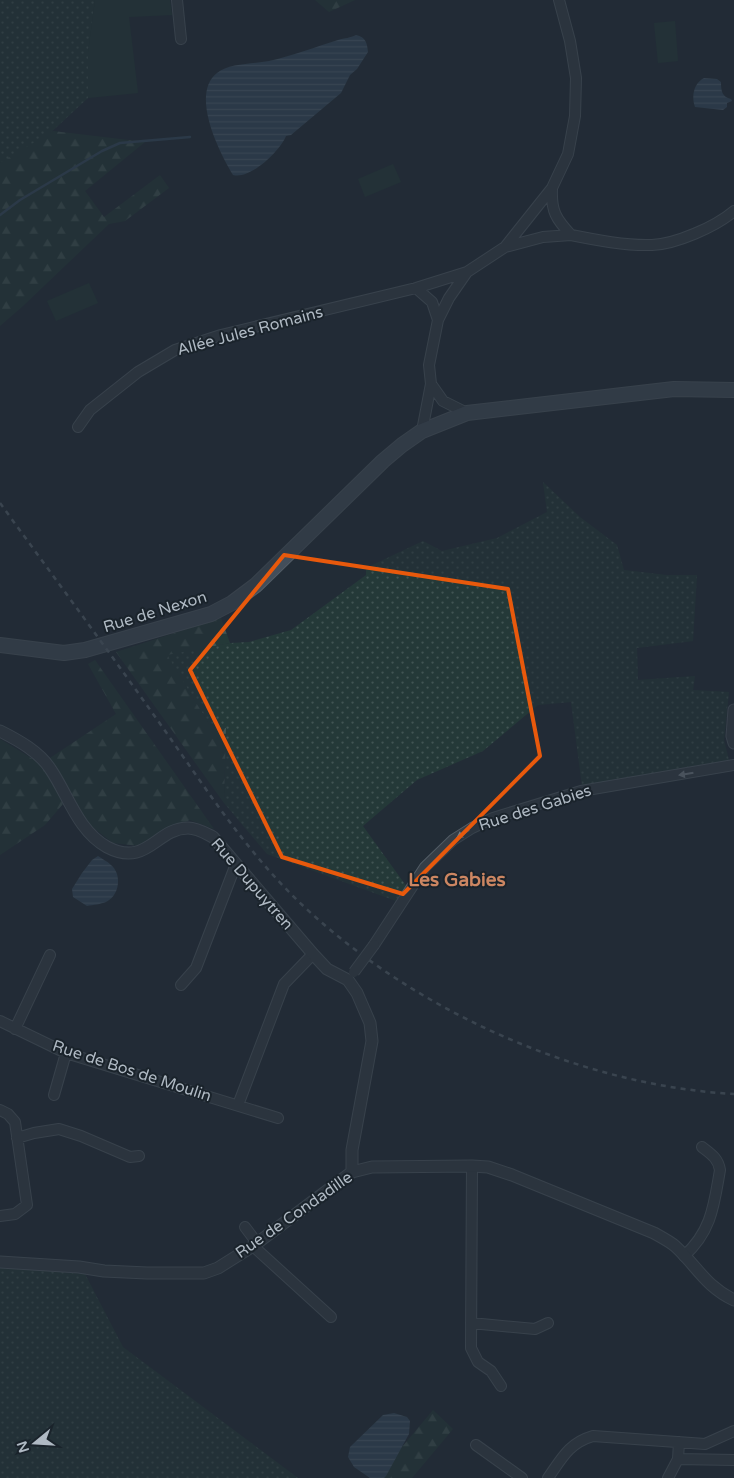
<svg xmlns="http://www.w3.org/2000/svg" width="734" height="1478" font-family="'Varela Round',sans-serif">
  <defs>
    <pattern id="grass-dots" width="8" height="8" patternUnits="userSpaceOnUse" patternTransform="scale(1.25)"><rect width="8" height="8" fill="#243938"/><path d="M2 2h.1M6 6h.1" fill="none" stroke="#415453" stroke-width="1.8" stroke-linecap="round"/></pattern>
    <pattern id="forest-firs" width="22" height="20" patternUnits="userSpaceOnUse" patternTransform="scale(1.25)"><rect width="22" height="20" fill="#243938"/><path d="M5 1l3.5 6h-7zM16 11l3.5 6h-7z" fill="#415453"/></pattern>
    <pattern id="water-rules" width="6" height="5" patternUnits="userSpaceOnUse" patternTransform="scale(1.25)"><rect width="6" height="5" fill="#364a5d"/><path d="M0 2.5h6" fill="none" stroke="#516273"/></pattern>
  </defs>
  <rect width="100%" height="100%" fill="#222c36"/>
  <path fill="url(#grass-dots)" d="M 0,0 L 95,0 L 88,52 L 88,98 L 46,137 L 0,163 Z
    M 543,482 L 580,517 L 617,545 L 624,570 L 666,575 L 697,575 L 693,641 L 637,648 L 638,680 L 695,676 L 693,690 L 729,692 L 724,740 L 729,760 L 582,786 L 571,702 L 538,705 L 483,751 L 417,780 L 363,826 L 407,887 L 396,901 L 267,854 L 224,803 L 226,728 L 209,724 L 166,654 L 230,643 L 249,642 L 291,630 L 366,575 L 366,568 L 423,541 L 442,551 L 497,538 L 547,512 Z
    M 0,1266 L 85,1274 L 123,1347 L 298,1478 L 0,1478 Z"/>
  <path fill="url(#forest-firs)" d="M 315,0 L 355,0 L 329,12 Z
    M 53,131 L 145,142 L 85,191 L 104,217 L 160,175 L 169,188 L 125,221 L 109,224 L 23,306 L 0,326 L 0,163 Z
    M 221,618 L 230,643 L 167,655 L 209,724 L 226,728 L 224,803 L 116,652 Z
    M 95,660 L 214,829 L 190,820 L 150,838 L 139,846 L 113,843 L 63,804 L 45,825 L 0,855 L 0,739 L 41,764 L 116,714 L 88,664 Z
    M 433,1410 L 453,1429 L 412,1478 L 376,1478 Z"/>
  <path fill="#243938" d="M 95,0 L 170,0 L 172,15 L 129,17 L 138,93 L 88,98 L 88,52 Z
    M 675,21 L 678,61 L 658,63 L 654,23 Z
    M 393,164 L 401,182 L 365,197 L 358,179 Z
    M 89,283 L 98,303 L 56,321 L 47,301 Z"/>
  <path fill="url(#water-rules)" d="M 356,35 C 366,37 367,43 368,52 L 357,69 L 350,75 L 341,93 L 291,135 L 286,136 C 280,151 250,180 233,175 C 219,152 190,94 217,73 C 229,63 254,64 269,61 C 292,56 315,47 338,40 C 345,38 350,38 356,35 Z
    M 704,78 L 717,79 L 721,82 C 721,91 722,97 731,99 L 732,101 L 727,103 L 727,107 L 723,110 L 695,107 C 691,96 694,83 704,78 Z
    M 98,856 C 102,859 107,861 111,865 C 122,874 120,895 106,902 C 101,904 93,905 87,906 L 73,897 L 72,889 L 82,873 L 92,860 Z
    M 394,1413 L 407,1417 L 410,1421 L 409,1434 L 386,1476 L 384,1478 L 370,1478 L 354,1467 L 348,1457 L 350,1447 L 383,1415 Z"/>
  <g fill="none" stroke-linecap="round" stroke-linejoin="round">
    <path stroke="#364a5d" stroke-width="2.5" d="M 0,215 L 20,200 L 102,151 L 120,143 L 190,137"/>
    <g stroke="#525c65" stroke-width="12">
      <path id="minor" d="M 177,0 L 181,39
        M 571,235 C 596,240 626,246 652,245 C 676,244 715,227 734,211
        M 505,247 L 543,237 L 571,235 C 556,219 551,211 552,189
        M 416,288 L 432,302 L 438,320
        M 431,384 L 443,401 L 467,413
        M 78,427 L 90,410 L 138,372 L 175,350 L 221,335 L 416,288 L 467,272
        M 422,431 L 431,384 L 429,365 L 438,320 L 449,298 L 467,272 L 505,247 L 552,188 L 568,154 L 575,116 L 576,78 L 570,41 L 559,0
        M 374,945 L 425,867 L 453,840 L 472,828 L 493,818 L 581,791 L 734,765
        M 181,985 L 196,968 L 236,864
        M 0,1021 L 66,1053 L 278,1118
        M 15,1029 L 50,955
        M 54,1095 L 66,1053
        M 238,1105 L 284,984 L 313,954
        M 0,1110 L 8,1114 L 15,1122 L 27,1205 L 15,1214 L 0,1216
        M 17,1138 L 34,1133 L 59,1129 L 81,1136 L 130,1157 L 139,1156
        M 472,1166 L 471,1348 L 478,1362 L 491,1371 L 501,1386
        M 245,1227 L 257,1243
        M 253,1246 L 331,1317
        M 684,1256 C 712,1231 714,1204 720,1170 C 718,1158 711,1154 702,1147
        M 471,1323 L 535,1329 L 548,1323
        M 679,1442 L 678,1459 L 734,1460
        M 476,1445 L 522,1478
        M 548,1478 C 562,1458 569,1443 593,1436 L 705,1444 L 734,1431
        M 668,1478 L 678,1459"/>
    </g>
    <g stroke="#525c65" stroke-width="13">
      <path id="tertiary" d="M 734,710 L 732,736 L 734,743
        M 0,731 C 18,740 40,752 51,770 C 68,795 78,831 107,847 C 147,868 156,828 188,828 C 197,828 205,833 213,837 L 313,954 L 327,969 L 348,980 L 357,993 L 370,1023 L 372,1041 L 352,1150 L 352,1172
        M 0,1262 L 79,1267 L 104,1271 L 147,1273 L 204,1273 L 218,1268 L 253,1246 L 352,1172 L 372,1167 L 472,1166 L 488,1167 L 512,1175 L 654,1233 C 661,1237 669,1241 675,1246 C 697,1266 705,1286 734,1300"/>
    </g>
    <g stroke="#525c65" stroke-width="16">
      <path id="secondary" d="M 0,645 L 64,653 L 85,650 L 211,614 L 232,603 L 256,585 L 383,461 L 402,445 L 422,431 L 467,413 L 674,389 L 734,390"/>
    </g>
    <use href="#minor" stroke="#353e47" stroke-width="10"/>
    <use href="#tertiary" stroke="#353e47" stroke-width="11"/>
    <use href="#secondary" stroke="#434e5a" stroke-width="14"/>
    <path stroke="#57636e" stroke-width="2.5" stroke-dasharray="5 5" stroke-linecap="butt" d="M 0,503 C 56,580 113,657 168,735 C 206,789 242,844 289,892 C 401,1005 574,1085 734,1094"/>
    <g stroke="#525c65" stroke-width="12" stroke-linecap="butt">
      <path id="minor-bridge" d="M 354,972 L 374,945"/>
    </g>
    <use href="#minor-bridge" stroke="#353e47" stroke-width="10"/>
  </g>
  <defs><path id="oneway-solid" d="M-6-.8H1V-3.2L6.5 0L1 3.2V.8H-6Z" transform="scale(1.25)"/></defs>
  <g fill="#78828b">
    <use href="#oneway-solid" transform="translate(686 774) rotate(171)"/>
    <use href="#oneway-solid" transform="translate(463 834) rotate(148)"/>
  </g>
  <path d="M0 0H734V1478H0ZM 284,555 L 508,589 L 540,756 L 403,894 L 282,857 L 190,670 Z" fill="#222c36" fill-opacity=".55" fill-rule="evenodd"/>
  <path fill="none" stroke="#e8590c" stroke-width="4" stroke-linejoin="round" d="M 284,555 L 508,589 L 540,756 L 403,894 L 282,857 L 190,670 Z"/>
  <g text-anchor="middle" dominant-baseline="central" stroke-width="4" stroke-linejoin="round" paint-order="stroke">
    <g font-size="16" fill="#afb9c3" stroke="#1a232b">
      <text transform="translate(250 331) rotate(-15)">Allée Jules Romains</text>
      <text transform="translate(155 612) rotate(-17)">Rue de Nexon</text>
      <text transform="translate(535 808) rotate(-18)">Rue des Gabies</text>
      <text transform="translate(252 884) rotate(49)">Rue Dupuytren</text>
      <text transform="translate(132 1071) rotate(18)">Rue de Bos de Moulin</text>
      <text transform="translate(294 1215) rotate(-35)">Rue de Condadille</text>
    </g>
    <g font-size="19" font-weight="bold" fill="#cc8662" stroke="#1a232b">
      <text x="457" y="880">Les Gabies</text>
    </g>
  </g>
  <g transform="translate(35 1443) rotate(252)" stroke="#1a232b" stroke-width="4" paint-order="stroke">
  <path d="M0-4L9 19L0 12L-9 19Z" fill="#afb9c3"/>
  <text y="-8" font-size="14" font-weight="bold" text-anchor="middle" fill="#afb9c3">N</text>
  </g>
</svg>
